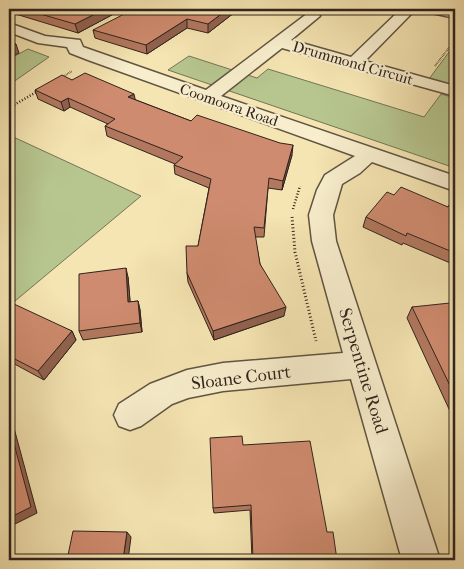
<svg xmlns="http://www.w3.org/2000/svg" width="464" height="569" font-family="'IM FELL French Canon',serif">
  <rect width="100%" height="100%" fill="#f5e5b2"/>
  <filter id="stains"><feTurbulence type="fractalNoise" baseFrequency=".004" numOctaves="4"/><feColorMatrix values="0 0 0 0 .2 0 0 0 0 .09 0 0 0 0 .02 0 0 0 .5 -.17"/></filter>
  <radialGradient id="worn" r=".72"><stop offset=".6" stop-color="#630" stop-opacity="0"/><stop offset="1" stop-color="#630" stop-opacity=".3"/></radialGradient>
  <path fill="#b7c68f" stroke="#737456" d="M 455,44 L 455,86 L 429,79 Z
    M 28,49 L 49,57 L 9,85 L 9,59 Z
    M 189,56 L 257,78 L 268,69 L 424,117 L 441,94 L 455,98 L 455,168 L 168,70 Z
    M 9,135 L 141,196 L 9,306 Z"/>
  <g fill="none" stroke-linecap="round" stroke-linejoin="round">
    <g stroke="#605442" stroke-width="3">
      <path id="minor" d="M 401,9 L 416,9 L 365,61 L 455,86 L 455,96 L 282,48 L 221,96 L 455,176 L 455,191 L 372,162 L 360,173 L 342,184 L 333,215 L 336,241 L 440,560 L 402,560 L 351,379 L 223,391 L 188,398 L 172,404 L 141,426 L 130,430 L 119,426 L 114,415 L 119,404 L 150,384 L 187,370 L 223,363 L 343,353 L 312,241 L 309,215 L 317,190 L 325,175 L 355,156 L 88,60 L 70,53 L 67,47 L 38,43 L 9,32 L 9,23 L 45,36 L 80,40 L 83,47 L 206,90 L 308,13 L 318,13 L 320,16 L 291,40 L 351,57 Z
        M 425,9 L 455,10 L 455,18 L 427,12 Z"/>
    </g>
    <path stroke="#2f231d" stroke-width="2" stroke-dasharray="0.5 1" stroke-linecap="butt" d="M 435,66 L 455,40
      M 61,78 L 72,71
      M 36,92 L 38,91"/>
    <path stroke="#2f231d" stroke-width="2.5" stroke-dasharray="1 2" stroke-linecap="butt" d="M 9,108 L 38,91
      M 293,209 L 300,186"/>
    <path stroke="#2f231d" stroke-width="3" stroke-dasharray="1 2.5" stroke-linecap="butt" d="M 292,217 L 295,252 L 316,341"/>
    <use href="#minor" fill="#f8eecd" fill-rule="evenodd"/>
  </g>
  <path fill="#b2785f" stroke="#2f231d" d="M 9,9 L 123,9 L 78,33 L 9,12 Z
    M 239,9 L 208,33 L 187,28 L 147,54 L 95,38 L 93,30 Z
    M 72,80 L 136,100 L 191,121 L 292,155 L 282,190 L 268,188 L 264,237 L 255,237 L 260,264 L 284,316 L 214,340 L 188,282 L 187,273 L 198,246 L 209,188 L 175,174 L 174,165 L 175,164 L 107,136 L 105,126 L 108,124 L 70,107 L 64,111 L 38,99 L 35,90 Z
    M 394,195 L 448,207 L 455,208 L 455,265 L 403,243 L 402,245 L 363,227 L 366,217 Z
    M 128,277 L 130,302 L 138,301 L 140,310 L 142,332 L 83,340 L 79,331 Z
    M 412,307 L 455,313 L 455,422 L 407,318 Z
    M 9,309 L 72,331 L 76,340 L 44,380 L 9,361 Z
    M 243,445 L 327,532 L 337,560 L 252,560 L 250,510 L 214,513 L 213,508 Z"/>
  <path fill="#91614e" stroke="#2f231d" d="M 105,9 L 123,9 L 78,33 L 75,24 Z
    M 228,9 L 239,9 L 208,33 L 208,24 Z
    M 187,19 L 187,28 L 147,54 L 146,45 Z
    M 16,44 L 19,53 L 9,58 L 9,47 Z
    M 134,94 L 136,103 L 128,97 Z
    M 68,98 L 70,107 L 64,111 L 61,102 Z
    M 293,145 L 292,155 L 282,190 L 283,181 Z
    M 126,268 L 128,277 L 131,312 L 128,302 Z
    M 138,301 L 140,310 L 142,332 L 140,323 Z
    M 286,307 L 284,316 L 214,340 L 213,331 Z
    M 72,331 L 76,340 L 44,380 L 38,371 Z
    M 9,422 L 14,428 L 37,513 L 9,527 Z
    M 127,532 L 131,537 L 128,560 L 123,560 Z"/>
  <path fill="#cf8b6f" stroke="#2f231d" d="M 23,9 L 105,9 L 75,24 Z
    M 134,9 L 228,9 L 208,24 L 187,19 L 146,45 L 93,30 Z
    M 9,41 L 16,44 L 9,47 Z
    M 85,73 L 134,94 L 128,97 L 191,121 L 197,115 L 280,143 L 293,145 L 283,181 L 269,178 L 264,228 L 254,227 L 260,264 L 286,307 L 213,331 L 187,273 L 186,246 L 198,246 L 211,179 L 174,165 L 183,157 L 105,126 L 115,119 L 68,98 L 61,102 L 35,90 L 62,75 L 72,80 Z
    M 401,187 L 448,207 L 449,205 L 455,208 L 455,253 L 407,233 L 406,236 L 366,217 L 387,192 L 394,195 Z
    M 126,268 L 128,302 L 138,301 L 140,323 L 79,331 L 79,274 Z
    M 450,303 L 455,313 L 455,396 L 412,307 Z
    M 14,304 L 72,331 L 38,371 L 9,356 L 9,309 Z
    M 9,425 L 31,507 L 9,518 Z
    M 242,436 L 243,445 L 310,441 L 327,532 L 333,532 L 337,560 L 253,560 L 251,505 L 213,508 L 210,438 Z
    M 73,531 L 127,532 L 123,560 L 67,560 Z"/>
  <g text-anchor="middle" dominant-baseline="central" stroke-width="4.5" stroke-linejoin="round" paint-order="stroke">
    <g font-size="15" fill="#2f231d" stroke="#f8eecd">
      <text transform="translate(353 63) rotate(16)">Drummond Circuit</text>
      <text transform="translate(229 105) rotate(19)">Coomoora Road</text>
    </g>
    <g font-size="18" fill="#2f231d" stroke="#f8eecd">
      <text transform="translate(363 371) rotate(73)">Serpentine Road</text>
      <text transform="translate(241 378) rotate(-7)">Sloane Court</text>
    </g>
  </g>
  <rect width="464" height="569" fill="none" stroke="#f5e5b2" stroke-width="30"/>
  <rect x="10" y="10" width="444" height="549" fill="none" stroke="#2f231d" stroke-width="2.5"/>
  <rect x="15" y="15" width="434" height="539" fill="none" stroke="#2f231d"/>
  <rect width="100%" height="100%" filter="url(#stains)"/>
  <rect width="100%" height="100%" fill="url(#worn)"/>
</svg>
